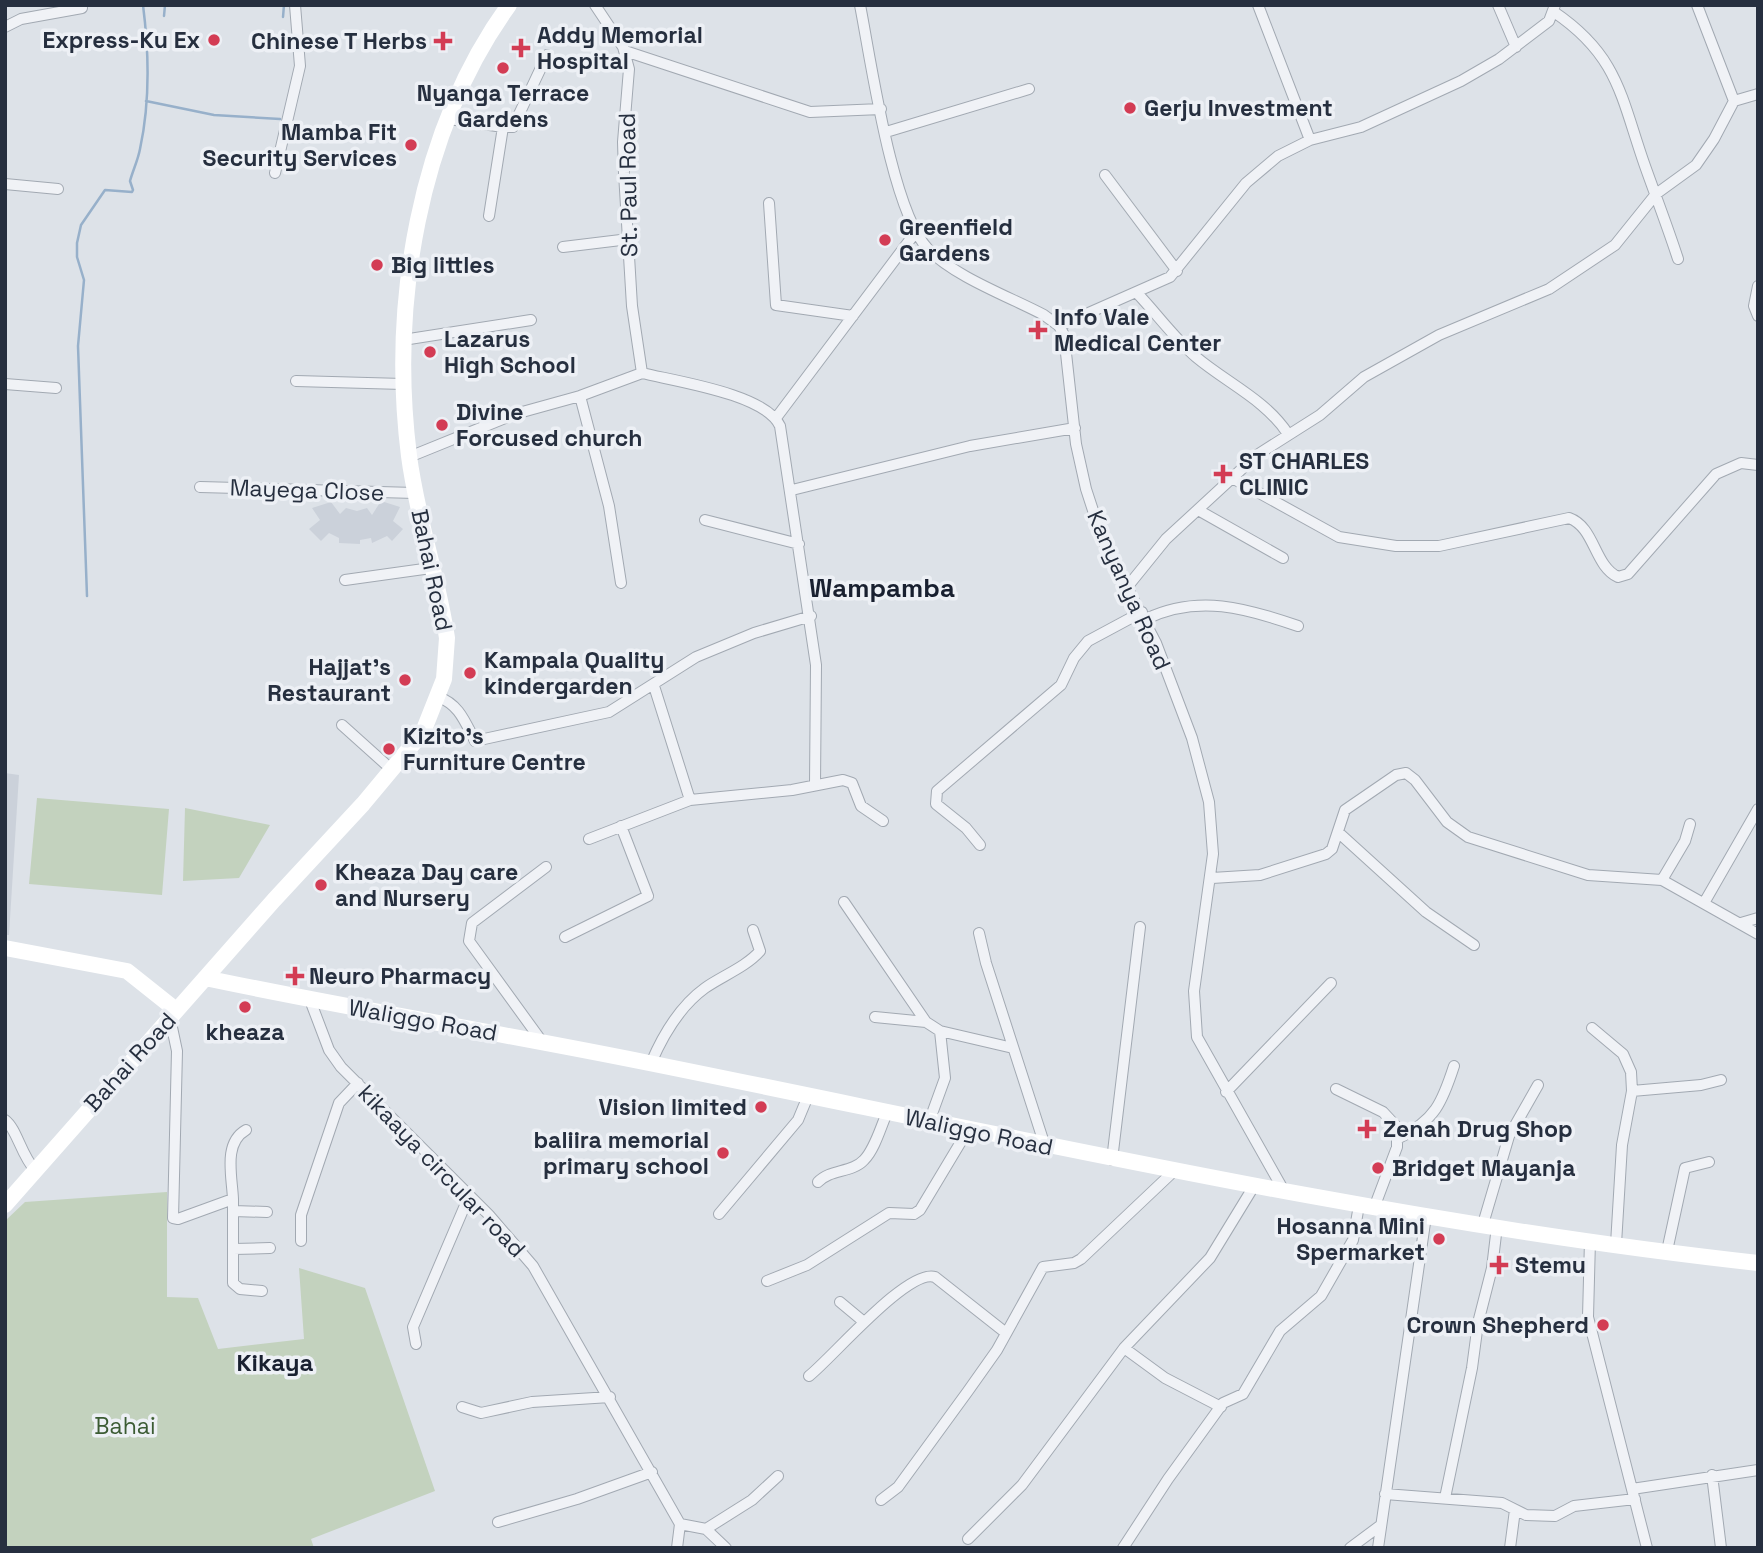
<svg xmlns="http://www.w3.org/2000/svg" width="1763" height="1553" font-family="'Space Grotesk',sans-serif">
  <rect width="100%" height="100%" fill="#dde2e8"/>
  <path fill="#cbd1da" d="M 381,501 L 400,507 L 393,521 L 403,529 L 392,541 L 387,536 L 372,543 L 371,538 L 360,540 L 360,544 L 339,543 L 339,538 L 329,533 L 321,541 L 309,529 L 320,520 L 312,508 L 331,502 L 340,514 L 346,508 L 357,511 L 367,508 L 372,515 Z
    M 5,773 L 19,775 L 9,935 L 5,935 Z"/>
  <path fill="#c3d2be" d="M 37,798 L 169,809 L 162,895 L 29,884 Z
    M 185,808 L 270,825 L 239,878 L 183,881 Z
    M 167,1192 L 167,1297 L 198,1298 L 218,1349 L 304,1339 L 299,1268 L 365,1288 L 435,1491 L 311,1539 L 314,1548 L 5,1548 L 5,1221 L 25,1202 Z"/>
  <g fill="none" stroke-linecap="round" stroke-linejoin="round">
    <path stroke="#97b0ca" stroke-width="2.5" d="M 164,16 L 165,5
      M 283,17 L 284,5
      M 146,101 L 214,115 L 280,119
      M 87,596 L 78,346 L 84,280 L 77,257 L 77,243 L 81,225 L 105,190 L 132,192 L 133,190 L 130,181 C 133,170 138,160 140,149 C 150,103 149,52 143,5"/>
    <g stroke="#a2a9b2" stroke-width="12">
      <path id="street" d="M 595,5 L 623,47 L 629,69 L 623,142 L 624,173 L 632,306 L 642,373
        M 860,5 C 871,61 892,212 928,249 C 955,277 1010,297 1044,315 L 1059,326 L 1064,335 L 1076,444 L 1086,489 L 1103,541 L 1156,643 L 1192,738 L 1209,802 L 1213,854 L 1194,991 L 1197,1037 L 1284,1191
        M 1258,5 L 1310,140
        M 1498,5 L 1516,47
        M 1554,12 C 1619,56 1621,98 1645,166 C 1656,197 1668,228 1678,259
        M 5,27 L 21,19 L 82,8 L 81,5
        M 625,51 L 810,112 L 881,109
        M 1734,101 L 1758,94
        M 449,119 L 503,127 L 489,216
        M 503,127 L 513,127 L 547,55
        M 886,132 L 1029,89
        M 275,173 L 300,66 L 295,5
        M 1105,175 L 1177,271
        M 5,184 L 58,189
        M 769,203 L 776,305 L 853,316
        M 563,247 L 629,239
        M 1758,286 L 1754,306 L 1758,316
        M 1137,293 C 1157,314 1174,338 1196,357 C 1227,383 1266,400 1288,434
        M 1059,326 L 1170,277 L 1246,183 L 1278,156 L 1310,140 L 1361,127 L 1461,81 L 1499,59 L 1549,21 L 1555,5
        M 403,340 L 531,320
        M 642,373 C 674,381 766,394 780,426 L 816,665 L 815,785
        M 296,381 L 403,384
        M 5,384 L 56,388
        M 580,396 L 609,506 L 621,583
        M 776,418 L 915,233
        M 409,457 L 515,414 L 580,396 L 642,373
        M 1234,479 L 1339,537 L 1396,546 L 1439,546 L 1569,518 C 1595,527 1594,566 1618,577 L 1628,574 L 1716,474 L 1741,463 L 1758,465
        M 200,487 L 415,493
        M 792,490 L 970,446 L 1075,428
        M 1198,510 L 1283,558
        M 705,520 L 799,544
        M 345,580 L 431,568
        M 1128,586 L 1166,539 L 1257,455 L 1320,415 L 1364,377 L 1439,335 L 1549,289 L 1615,245 L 1656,194 L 1696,165 L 1714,139 L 1734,101 L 1697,5
        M 1146,619 C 1198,594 1246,608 1298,626
        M 654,686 L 690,800
        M 438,697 C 459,704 465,722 475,741 L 609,712 L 696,657 L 754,633 L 811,616
        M 342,725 L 391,769
        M 1339,833 L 1426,912 L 1474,945
        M 589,839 L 690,800 L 792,790 L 843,780 L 852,783 L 861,806 L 883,821
        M 980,845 L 966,828 L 936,804 L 937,791 L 1061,685 L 1074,658 L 1088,641 L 1142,612
        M 1212,878 L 1260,875 L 1326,854 L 1332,849 L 1345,810 L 1396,775 L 1406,773 L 1415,780 L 1447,822 L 1468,837 L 1588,875 L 1662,880 L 1758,934
        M 1662,880 L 1685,841 L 1690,824
        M 844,902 L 926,1022 L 940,1031 L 1013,1048
        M 1704,903 L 1758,809
        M 1741,923 L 1758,918
        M 979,933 L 986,963 L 1045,1146
        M 565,937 L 648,896 L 621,826
        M 310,1000 L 329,1050 L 341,1067 L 489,1215 L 533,1266 L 680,1524
        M 875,1017 L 926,1022
        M 170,1018 L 177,1051 L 173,1218 L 178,1219 L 233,1199 C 232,1176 223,1143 246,1130
        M 1592,1028 L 1623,1054 L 1631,1072 L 1632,1091 L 1622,1145 L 1616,1244
        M 543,1043 L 469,941 L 472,923 L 546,867
        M 651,1063 C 663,1035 680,1006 705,988 C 722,976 746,967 760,951 L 753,930
        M 1336,1089 L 1383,1112 L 1397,1127 L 1397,1147 L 1374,1208
        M 1632,1091 L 1701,1085 L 1721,1080
        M 1226,1092 L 1331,983
        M 5,1120 C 17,1129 21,1155 35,1170
        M 929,1122 L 945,1078 L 940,1031
        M 1399,1138 C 1435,1120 1442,1103 1454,1066
        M 1112,1160 L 1140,927
        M 818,1182 C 830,1169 852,1173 864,1160 C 875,1149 881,1126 887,1113
        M 233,1199 L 233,1283 L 240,1289 L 262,1291
        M 233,1211 L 267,1212
        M 719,1214 L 798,1120 L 808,1096
        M 1483,1224 L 1509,1136 L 1538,1085
        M 1590,1240 L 1588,1317 L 1647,1548
        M 301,1241 L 301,1215 L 339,1103 L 358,1083
        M 233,1249 L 270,1248
        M 1667,1251 L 1685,1168 L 1709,1162
        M 767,1281 L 807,1265 L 889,1213 L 914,1214 L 920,1210 L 968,1130
        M 840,1302 L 864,1322
        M 416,1344 L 413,1327 L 469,1196
        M 1124,1348 L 1165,1378 L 1221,1407
        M 809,1376 C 833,1357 908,1268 935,1277 L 1006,1333
        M 462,1407 L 481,1413 L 532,1402 L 610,1397
        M 1712,1475 L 1721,1548
        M 1632,1489 L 1758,1470
        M 1385,1494 L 1502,1503 L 1526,1515 L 1555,1516 L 1574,1506 L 1635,1499
        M 1445,1498 L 1472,1368 L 1478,1323 L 1492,1268 L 1497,1226
        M 881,1500 L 898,1487 L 968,1391 L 997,1350 L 1043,1267 L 1074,1263 L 1081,1259 L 1174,1171
        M 498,1522 L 577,1499 L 652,1472
        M 680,1524 L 706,1529 L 726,1548
        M 706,1529 L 752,1500 L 778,1476
        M 968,1539 L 1022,1485 L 1124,1348 L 1210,1258 L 1254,1186
        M 677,1548 L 680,1524
        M 1123,1548 L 1168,1479 L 1223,1403 L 1243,1394 L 1280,1331 L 1321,1296 L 1353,1240 L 1359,1205
        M 1350,1548 L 1381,1525
        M 1378,1548 L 1426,1216
        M 1510,1548 L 1515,1510"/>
    </g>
    <use href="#street" stroke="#f0f2f6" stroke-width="10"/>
    <path stroke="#fff" stroke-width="16" d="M 5,948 L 127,971 L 176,1010
      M 205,978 C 352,1009 501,1033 649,1063 C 1017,1137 1384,1222 1758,1263
      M 5,1205 L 274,900 L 363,804 L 423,732 L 444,679 L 447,638 C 438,577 417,518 409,456 C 390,305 418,131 509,5"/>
  </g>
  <g fill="#d33c54" stroke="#edf0f5" stroke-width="2.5">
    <circle cx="214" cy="40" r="7"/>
    <path d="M439.5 30.5h7v7h7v7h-7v7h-7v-7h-7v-7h7z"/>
    <path d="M517.5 37.5h7v7h7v7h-7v7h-7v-7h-7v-7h7z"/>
    <circle cx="503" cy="68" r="7"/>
    <circle cx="1130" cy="108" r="7"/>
    <circle cx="411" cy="145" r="7"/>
    <circle cx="885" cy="240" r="7"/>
    <circle cx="377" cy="265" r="7"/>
    <path d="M1034.5 319.5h7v7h7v7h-7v7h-7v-7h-7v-7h7z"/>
    <circle cx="430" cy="352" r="7"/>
    <circle cx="442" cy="425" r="7"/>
    <path d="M1219.5 463.5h7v7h7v7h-7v7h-7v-7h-7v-7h7z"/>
    <circle cx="470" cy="673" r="7"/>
    <circle cx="405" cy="680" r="7"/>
    <circle cx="389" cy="749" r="7"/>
    <circle cx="321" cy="885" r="7"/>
    <path d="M291.5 965.5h7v7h7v7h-7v7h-7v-7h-7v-7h7z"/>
    <circle cx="245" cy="1007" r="7"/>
    <circle cx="761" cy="1107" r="7"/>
    <path d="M1363.5 1118.5h7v7h7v7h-7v7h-7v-7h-7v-7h7z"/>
    <circle cx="723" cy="1153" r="7"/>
    <circle cx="1378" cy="1168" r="7"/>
    <circle cx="1439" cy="1239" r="7"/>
    <path d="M1495.5 1254.5h7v7h7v7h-7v7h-7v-7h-7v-7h7z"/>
    <circle cx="1603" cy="1325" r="7"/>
  </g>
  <g text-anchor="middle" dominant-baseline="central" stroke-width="7" stroke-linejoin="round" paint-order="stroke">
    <g font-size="23" font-weight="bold" fill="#262f3f" stroke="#edf0f5" text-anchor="start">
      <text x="537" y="35">Addy Memorial<tspan x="537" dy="26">Hospital</tspan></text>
      <text x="200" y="40" text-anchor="end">Express-Ku Ex</text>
      <text x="427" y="41" text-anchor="end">Chinese T Herbs</text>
      <text x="503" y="93" text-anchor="middle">Nyanga Terrace<tspan x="503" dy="26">Gardens</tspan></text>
      <text x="1144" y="108">Gerju Investment</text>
      <text x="397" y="132" text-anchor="end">Mamba Fit<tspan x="397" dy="26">Security Services</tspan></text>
      <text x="899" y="227">Greenfield<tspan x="899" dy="26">Gardens</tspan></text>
      <text x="391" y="265">Big littles</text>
      <text x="1054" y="317">Info Vale<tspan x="1054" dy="26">Medical Center</tspan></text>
      <text x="444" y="339">Lazarus<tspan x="444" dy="26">High School</tspan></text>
      <text x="456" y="412">Divine<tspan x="456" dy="26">Forcused church</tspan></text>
      <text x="1239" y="461">ST CHARLES<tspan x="1239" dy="26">CLINIC</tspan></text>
      <text x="484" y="660">Kampala Quality<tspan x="484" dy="26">kindergarden</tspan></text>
      <text x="391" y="667" text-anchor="end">Hajjat's<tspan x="391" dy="26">Restaurant</tspan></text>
      <text x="403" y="736">Kizito's<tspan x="403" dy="26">Furniture Centre</tspan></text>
      <text x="335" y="872">Kheaza Day care<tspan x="335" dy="26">and Nursery</tspan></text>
      <text x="309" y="976">Neuro Pharmacy</text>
      <text x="245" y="1032" text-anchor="middle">kheaza</text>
      <text x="747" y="1107" text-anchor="end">Vision limited</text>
      <text x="1383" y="1129">Zenah Drug Shop</text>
      <text x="709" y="1140" text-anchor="end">baliira memorial<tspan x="709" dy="26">primary school</tspan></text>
      <text x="1392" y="1168">Bridget Mayanja</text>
      <text x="1425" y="1226" text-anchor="end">Hosanna Mini<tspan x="1425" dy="26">Spermarket</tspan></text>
      <text x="1515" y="1265">Stemu</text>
      <text x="1589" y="1325" text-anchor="end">Crown Shepherd</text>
    </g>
    <g font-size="23" fill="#262f3f" stroke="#edf0f5">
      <text transform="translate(628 185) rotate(-91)">St. Paul Road</text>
      <text transform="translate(307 490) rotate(2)">Mayega Close</text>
      <text transform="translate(432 570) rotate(78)">Bahai Road</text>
      <text transform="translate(1129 590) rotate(66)">Kanyanya Road</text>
      <text transform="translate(423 1020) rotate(10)">Waliggo Road</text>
      <text transform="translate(130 1062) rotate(-48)">Bahai Road</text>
      <text transform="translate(979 1132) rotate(12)">Waliggo Road</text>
      <text transform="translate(442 1171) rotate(46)">kikaaya circular road</text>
    </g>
    <g font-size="23" fill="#3b5b33" stroke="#edf0f5">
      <text x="125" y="1426">Bahai</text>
    </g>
    <g font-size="24" font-weight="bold" fill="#192030" stroke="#edf0f5">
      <text x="275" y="1362">Kikaya</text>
    </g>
    <g font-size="26" font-weight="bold" fill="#192030" stroke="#edf0f5">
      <text x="882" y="588">Wampamba</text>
    </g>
  </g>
  <rect width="1763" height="1553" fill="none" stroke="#262f3f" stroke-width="14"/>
</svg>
